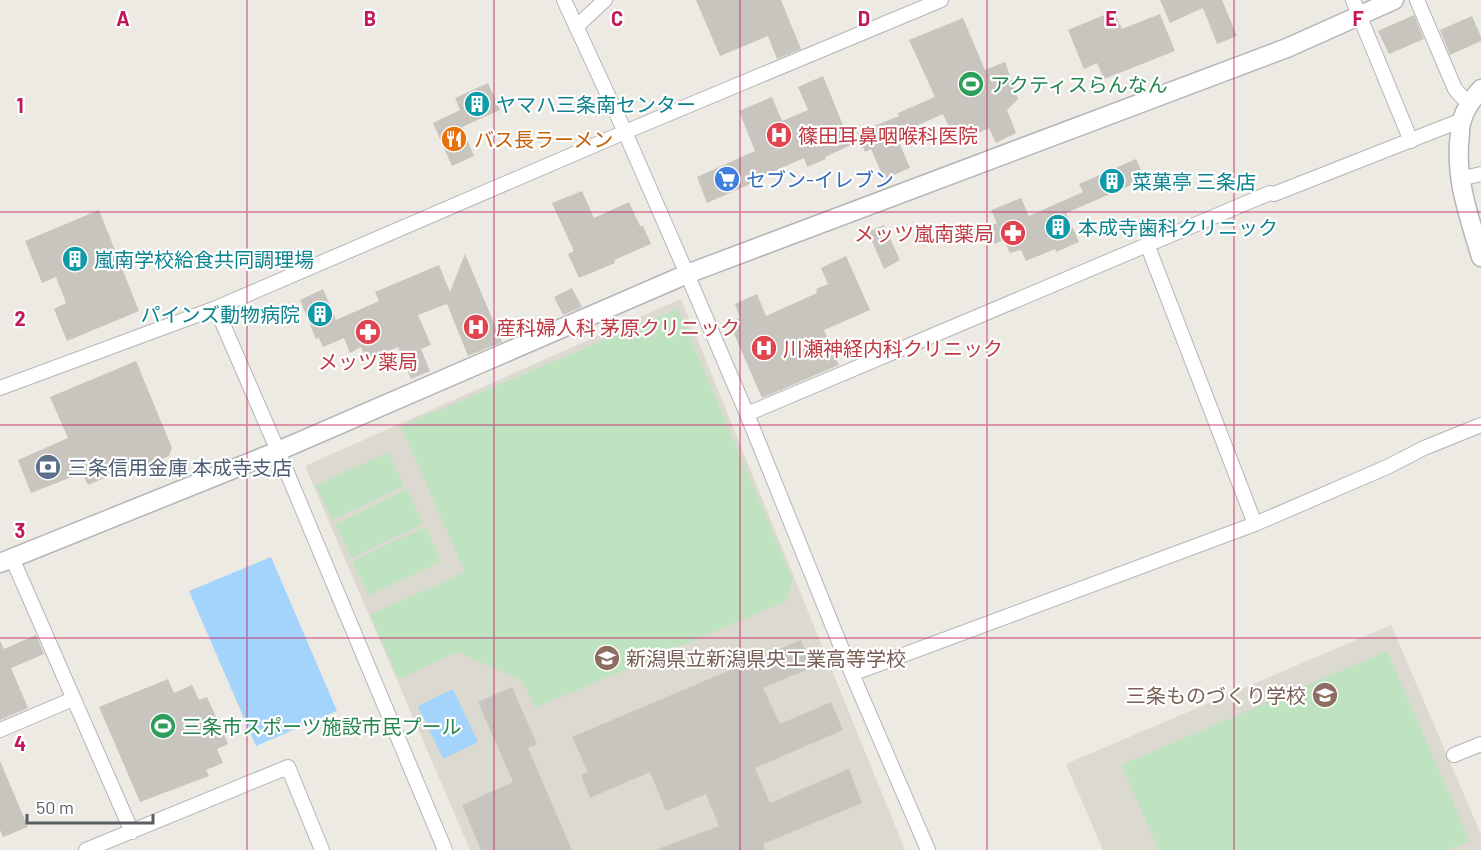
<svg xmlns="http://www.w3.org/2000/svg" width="1481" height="850" font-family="Barlow,'Noto Sans JP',sans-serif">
  <rect width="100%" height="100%" fill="#eceae2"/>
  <path fill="#dcd9d0" d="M 681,299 L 905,850 L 470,850 L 305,466 Z
    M 1391,625 L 1481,834 L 1481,850 L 1103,850 L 1066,764 Z"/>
  <path fill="#bfe3c0" d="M 678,309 L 793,580 L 786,601 L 535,708 L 522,681 L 458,652 L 399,679 L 370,615 L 465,572 L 401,426 Z
    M 388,452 L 404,486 L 332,520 L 316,486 Z
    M 407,489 L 423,524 L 351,558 L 335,524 Z
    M 425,527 L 441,561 L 369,596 L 352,561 Z
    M 1387,651 L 1470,841 L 1448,850 L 1159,850 L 1121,765 Z"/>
  <path fill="#a4d4fb" d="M 271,557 L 337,711 L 256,746 L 189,591 Z
    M 453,689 L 478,742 L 443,759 L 418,706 Z"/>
  <path fill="#c8c5bf" d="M 696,0 L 781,0 L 801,49 L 777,59 L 768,36 L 720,56 Z
    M 1160,0 L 1222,0 L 1237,36 L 1217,44 L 1203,8 L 1170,23 Z
    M 1114,11 L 1122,29 L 1160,14 L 1175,51 L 1104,79 L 1097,63 L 1084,69 L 1068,30 Z
    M 1414,15 L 1424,39 L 1389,54 L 1378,31 Z
    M 1472,16 L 1481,37 L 1481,41 L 1450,55 L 1440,30 Z
    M 963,18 L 985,70 L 1005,62 L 1018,99 L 1007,110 L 1016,133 L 996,143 L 989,128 L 956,143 L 943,114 L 896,135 L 910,168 L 884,179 L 871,149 L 865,152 L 857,133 L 899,116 L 898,113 L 935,97 L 909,40 Z
    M 823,76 L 851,145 L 825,157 L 826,159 L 807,167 L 804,158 L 756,179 L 757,181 L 707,203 L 697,177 L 755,151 L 739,111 L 772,97 L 782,121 L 808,110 L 798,87 Z
    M 488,83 L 500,110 L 462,127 L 474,156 L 452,166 L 433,123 L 460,110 L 455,98 Z
    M 1136,159 L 1145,179 L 1066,213 L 1079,242 L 1056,252 L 1055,249 L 1026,261 L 1021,250 L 1010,253 L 1004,240 L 994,244 L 987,227 L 997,223 L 991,210 L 1021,198 L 1029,216 L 1083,192 L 1079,184 Z
    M 582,191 L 594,218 L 629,202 L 640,226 L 643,226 L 651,244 L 614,260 L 615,263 L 579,278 L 568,254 L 574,251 L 552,203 Z
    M 99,210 L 139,311 L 67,341 L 54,309 L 66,303 L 56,277 L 42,283 L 25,241 Z
    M 884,225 L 900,260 L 884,269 L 868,232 Z
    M 465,254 L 502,342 L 468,356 L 447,304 L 418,315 L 431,345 L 421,349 L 430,371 L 411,379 L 398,347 L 367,361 L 361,347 L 350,353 L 344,338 L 323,347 L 319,338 L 316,339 L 300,300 L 323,289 L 336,320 L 379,301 L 375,292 L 439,265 L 450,292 Z
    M 846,256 L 870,310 L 824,330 L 839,365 L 762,398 L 729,322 L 740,318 L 735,304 L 757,294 L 766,316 L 817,293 L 816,289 L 828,284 L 821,268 Z
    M 572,288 L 582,307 L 563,315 L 554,297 Z
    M 136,361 L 172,448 L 169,456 L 128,474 L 121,471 L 88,485 L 82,473 L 31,493 L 18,460 L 68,438 L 50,397 Z
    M 36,635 L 44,654 L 11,668 L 28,708 L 0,720 L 0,641 L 4,649 Z
    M 801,640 L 813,667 L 763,688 L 780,724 L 831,702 L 843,730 L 755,768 L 770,803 L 849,769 L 862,803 L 763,844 L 765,850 L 659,850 L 658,849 L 719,826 L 706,794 L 666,811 L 650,772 L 590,798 L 581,775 L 588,772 L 572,737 Z
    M 168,679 L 174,693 L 192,685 L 199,700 L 207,697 L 228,744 L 217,749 L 223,763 L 206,770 L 209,776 L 140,802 L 99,707 Z
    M 512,687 L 537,744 L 528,748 L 572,850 L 481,850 L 462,805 L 513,782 L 478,702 Z
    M 0,761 L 28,827 L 3,837 L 0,830 Z"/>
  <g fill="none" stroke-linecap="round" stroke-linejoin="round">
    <g stroke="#b3b5b9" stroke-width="16">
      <path id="minor" d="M 564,0 L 625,132 L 687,274 L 747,414 L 852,674 L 928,850
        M 1353,0 L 1411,141
        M 1417,0 L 1455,89 L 1463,98 L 1470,103
        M 576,27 L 605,0
        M 1460,179 L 1481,174
        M 1147,244 L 1255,524
        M 216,308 L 278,451 L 445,850
        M 0,388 L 216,308 L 625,132 L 941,0
        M 747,414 L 1270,193 L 1274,194 L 1462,120
        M 12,558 L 132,832
        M 852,674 L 1255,524 L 1387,467 L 1424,448 L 1481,425
        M 0,730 L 73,699
        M 1454,755 L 1481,744
        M 86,850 L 288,767 L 322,850"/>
    </g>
    <g stroke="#b3b5b9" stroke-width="21">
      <path id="tertiary" d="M 1481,89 C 1473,98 1465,109 1462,120 C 1460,125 1460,130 1460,134 C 1454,177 1469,216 1481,257
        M 0,563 L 278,451 L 687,274 L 1287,48 L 1394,0"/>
    </g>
    <use href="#minor" stroke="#fff" stroke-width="14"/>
    <use href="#tertiary" stroke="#fff" stroke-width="18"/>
  </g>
  <path fill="none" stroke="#c2185b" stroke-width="1.5" stroke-opacity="0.55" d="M 247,0 L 247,850M 494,0 L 494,850M 740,0 L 740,850M 987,0 L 987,850M 1234,0 L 1234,850M 0,212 L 1481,212M 0,425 L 1481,425M 0,638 L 1481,638"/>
  <defs>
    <g id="stadium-disc" transform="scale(1.35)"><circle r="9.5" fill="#2e9e5b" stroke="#fff"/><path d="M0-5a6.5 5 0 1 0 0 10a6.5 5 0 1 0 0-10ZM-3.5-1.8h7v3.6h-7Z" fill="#fff"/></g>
    <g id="building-disc" transform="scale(1.35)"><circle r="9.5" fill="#0f9aa8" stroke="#fff"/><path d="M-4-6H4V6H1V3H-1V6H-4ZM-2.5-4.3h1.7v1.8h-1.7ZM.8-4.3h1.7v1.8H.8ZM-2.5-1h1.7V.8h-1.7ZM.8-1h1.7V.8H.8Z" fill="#fff"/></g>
    <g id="hospital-disc" transform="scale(1.35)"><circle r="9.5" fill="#e0444e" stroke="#fff"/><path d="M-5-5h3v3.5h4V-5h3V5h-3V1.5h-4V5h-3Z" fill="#fff"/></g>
    <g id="restaurant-disc" transform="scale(1.35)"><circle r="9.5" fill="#e8710a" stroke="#fff"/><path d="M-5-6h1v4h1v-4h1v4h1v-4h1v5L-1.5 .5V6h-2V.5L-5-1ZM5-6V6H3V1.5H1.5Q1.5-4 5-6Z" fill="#fff"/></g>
    <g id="supermarket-disc" transform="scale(1.35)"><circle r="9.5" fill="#3f7fe0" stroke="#fff"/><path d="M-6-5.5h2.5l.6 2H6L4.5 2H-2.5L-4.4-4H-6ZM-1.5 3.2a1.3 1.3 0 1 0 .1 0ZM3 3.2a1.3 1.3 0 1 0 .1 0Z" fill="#fff"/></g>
    <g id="pharmacy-disc" transform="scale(1.35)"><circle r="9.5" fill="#e0444e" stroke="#fff"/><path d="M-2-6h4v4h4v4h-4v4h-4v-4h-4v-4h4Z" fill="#fff"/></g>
    <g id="bank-disc" transform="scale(1.35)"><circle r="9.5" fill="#5c6f8a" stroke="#fff"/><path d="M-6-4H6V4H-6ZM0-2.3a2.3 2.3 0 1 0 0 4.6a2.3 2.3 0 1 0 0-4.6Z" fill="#fff"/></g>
    <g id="school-disc" transform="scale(1.35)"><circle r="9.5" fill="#8d6e63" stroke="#fff"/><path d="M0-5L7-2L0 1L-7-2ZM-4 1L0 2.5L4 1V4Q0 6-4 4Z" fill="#fff"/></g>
  </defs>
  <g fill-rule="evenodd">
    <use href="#stadium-disc" x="971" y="84"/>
    <use href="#building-disc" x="477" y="104"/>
    <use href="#hospital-disc" x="779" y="135"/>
    <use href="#restaurant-disc" x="454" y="139"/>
    <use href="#supermarket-disc" x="727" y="179"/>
    <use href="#building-disc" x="1112" y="181"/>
    <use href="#building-disc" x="1058" y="227"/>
    <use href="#pharmacy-disc" x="1013" y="233"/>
    <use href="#building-disc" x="75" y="259"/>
    <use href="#building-disc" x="320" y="314"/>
    <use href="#hospital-disc" x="476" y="327"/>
    <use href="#pharmacy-disc" x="368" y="332"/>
    <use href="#hospital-disc" x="764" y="348"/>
    <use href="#bank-disc" x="48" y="467"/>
    <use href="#school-disc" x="607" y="658"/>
    <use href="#school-disc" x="1325" y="695"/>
    <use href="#stadium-disc" x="163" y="726"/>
  </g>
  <g text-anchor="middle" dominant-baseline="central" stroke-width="4.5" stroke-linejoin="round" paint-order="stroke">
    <g font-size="20" fill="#27864d" stroke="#fff" text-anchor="start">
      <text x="990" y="84">アクティスらんなん</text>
      <text x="182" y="726">三条市スポーツ施設市民プール</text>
    </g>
    <g font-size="20" fill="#0d838f" stroke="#fff" text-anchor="start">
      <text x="496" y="104">ヤマハ三条南センター</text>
      <text x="1132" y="181">菜菓亭 三条店</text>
      <text x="1078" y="227">本成寺歯科クリニック</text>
      <text x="94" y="259">嵐南学校給食共同調理場</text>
      <text x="300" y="314" text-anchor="end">パインズ動物病院</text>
    </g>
    <g font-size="20" fill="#be3a42" stroke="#fff" text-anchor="start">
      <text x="798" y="135">篠田耳鼻咽喉科医院</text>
      <text x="994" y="233" text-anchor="end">メッツ嵐南薬局</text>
      <text x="496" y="327">産科婦人科 茅原クリニック</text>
      <text x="783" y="348">川瀬神経内科クリニック</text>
      <text x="368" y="361" text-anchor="middle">メッツ薬局</text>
    </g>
    <g font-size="20" fill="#c56008" stroke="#fff" text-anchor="start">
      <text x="474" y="139">バス長ラーメン</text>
    </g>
    <g font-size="20" fill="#366cbe" stroke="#fff" text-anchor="start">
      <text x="746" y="179">セブン-イレブン</text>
    </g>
    <g font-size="20" fill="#4e5e75" stroke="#fff" text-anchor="start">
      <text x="68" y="467">三条信用金庫 本成寺支店</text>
    </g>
    <g font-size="20" fill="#785e54" stroke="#fff" text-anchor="start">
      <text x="626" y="658">新潟県立新潟県央工業高等学校</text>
      <text x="1306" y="695" text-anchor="end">三条ものづくり学校</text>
    </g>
  </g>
  <g font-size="20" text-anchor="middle" font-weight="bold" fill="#c2185b" stroke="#fff" stroke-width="4.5" stroke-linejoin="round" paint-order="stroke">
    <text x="123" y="26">A</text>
    <text x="370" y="26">B</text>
    <text x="617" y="26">C</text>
    <text x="864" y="26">D</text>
    <text x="1111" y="26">E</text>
    <text x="1358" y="26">F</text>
    <text x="20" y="113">1</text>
    <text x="20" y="326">2</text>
    <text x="20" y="538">3</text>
    <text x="20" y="751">4</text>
  </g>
  <path d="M27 814v9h126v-9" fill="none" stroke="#5a5e62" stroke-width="3"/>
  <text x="36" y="814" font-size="18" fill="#5a5e62" stroke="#ffffff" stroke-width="4.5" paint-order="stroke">50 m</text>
</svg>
